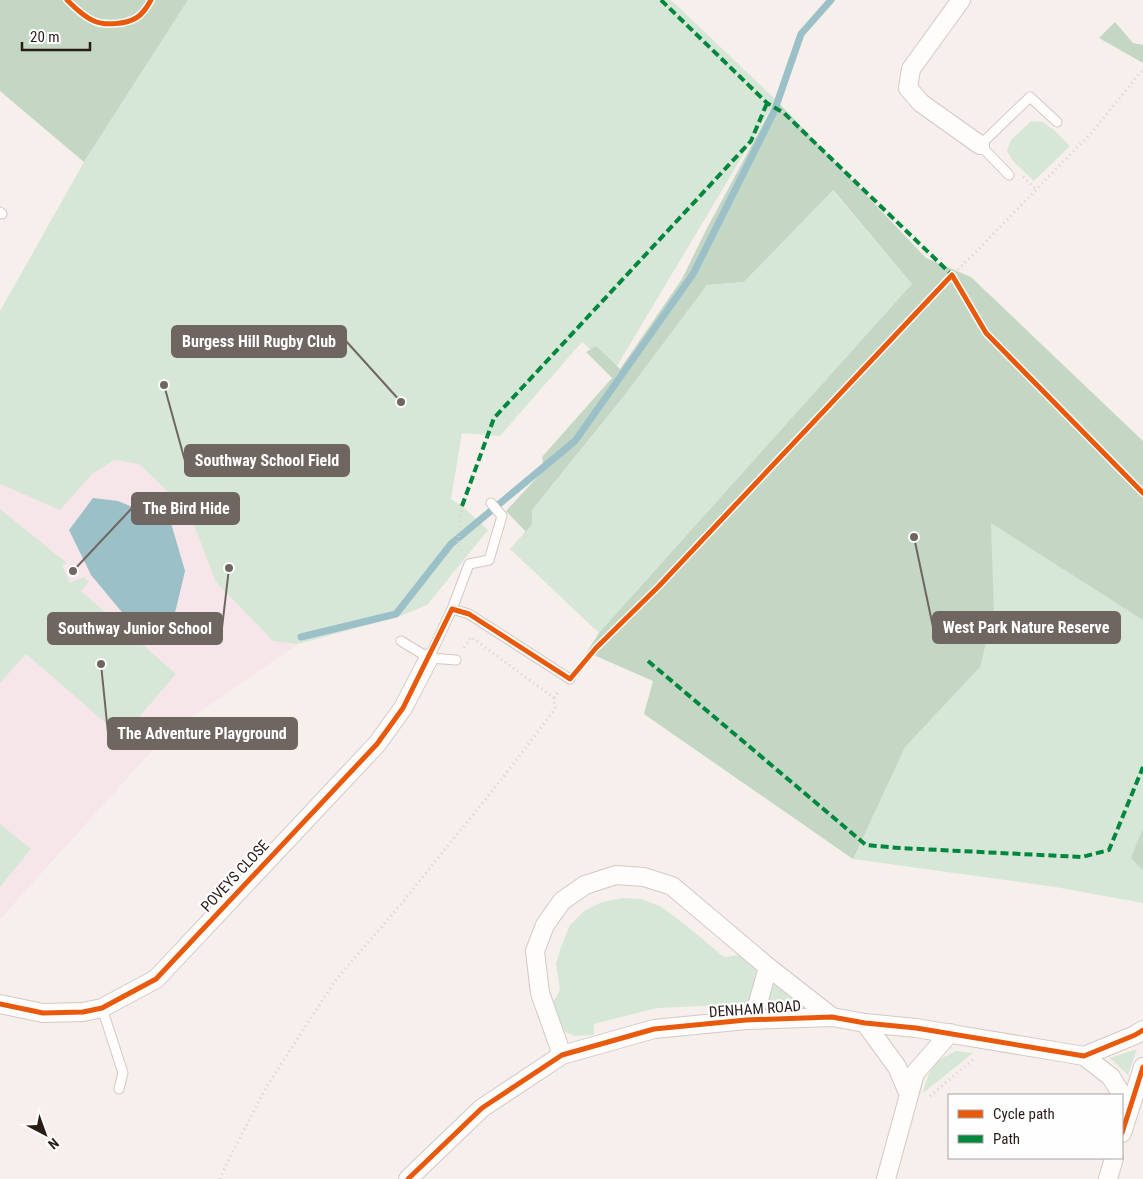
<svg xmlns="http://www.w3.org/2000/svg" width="1143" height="1179" font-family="'Roboto Condensed',sans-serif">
  <rect width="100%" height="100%" fill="#f6efeb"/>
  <path fill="#f7e6e9" d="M 0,311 L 451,499 L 462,506 L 488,530 L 427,605 L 400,616 L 298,644 L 166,735 L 0,919 Z"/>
  <path fill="#d7e7d7" d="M 188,0 L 671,0 L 776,100 L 614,371 L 582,342 L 500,436 L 462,433 L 451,499 L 462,506 L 488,530 L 427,605 L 400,616 L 298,644 L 273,641 L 216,582 L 189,512 L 139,464 L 114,460 L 92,474 L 60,510 L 0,484 L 0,311 L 84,162 Z
    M 1031,121 L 1043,122 L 1055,131 L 1070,146 L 1034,181 L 1013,161 L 1007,151 L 1011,140 Z
    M 832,190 L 912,284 L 1143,441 L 1143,903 L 1055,887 L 853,859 L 644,714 L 654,681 L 587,652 L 599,633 L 510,549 L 532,524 L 532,510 L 624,396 L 707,285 L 744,282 Z
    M 0,509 L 67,563 L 62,565 L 70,583 L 84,577 L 89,582 L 81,591 L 176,674 L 122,737 L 26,654 L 0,683 Z
    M 0,824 L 31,849 L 0,887 Z
    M 623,898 L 641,899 L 660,906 L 687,926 L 724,957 L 746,954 L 757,968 C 756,982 757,1000 743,1009 C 739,1011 731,1011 727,1012 L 723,1005 L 657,1008 L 594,1024 L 594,1035 L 575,1036 L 563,1031 L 550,1007 L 560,990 L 556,964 L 561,947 L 570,925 L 584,911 L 602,902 Z
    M 773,978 L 808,1009 L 763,1010 Z
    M 1137,1049 L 1128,1075 L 1110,1058 Z
    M 956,1051 L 973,1053 L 923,1093 C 930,1068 932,1062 956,1051 Z"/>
  <path fill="#c4d7c5" d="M 0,0 L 188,0 L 84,162 L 0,91 Z
    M 1115,22 L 1133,43 L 1143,45 L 1143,63 L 1099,38 Z
    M 776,100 L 926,258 L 971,277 L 1143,441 L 1143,620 L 991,523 L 994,611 L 980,667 L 905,747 L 853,859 L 644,714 L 653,681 L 587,652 L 599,633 L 912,284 L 833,190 L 744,282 L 707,285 L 624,396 L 532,510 L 532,524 L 526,532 L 506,511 L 544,470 L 542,457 L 612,378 L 586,352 L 596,346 L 620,369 L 682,279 L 706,230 Z
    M 1143,828 L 1143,870 L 1131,858 Z"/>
  <path fill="#9cc0c7" d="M 93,498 L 118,501 L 171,523 L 185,571 L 175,613 L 146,641 L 91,575 L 69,530 Z"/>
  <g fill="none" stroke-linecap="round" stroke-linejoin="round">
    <path stroke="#9cc0c7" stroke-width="7" d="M 301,637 L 396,614 L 451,544 L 575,441 L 693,274 L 774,112 L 801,34 L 831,0"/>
    <g stroke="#d3c9c5" stroke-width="11">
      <path id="lane" d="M 1009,175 L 980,145 L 1030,97 L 1057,122
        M 0,212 L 2,214
        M 452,609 L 469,614 L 570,679
        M 401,641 L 429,658 L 456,660
        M 429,658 L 452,609 L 469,564 L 489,560 L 502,516 L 491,503
        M 102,1008 L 123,1073 L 119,1089"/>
    </g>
    <g stroke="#d3c9c5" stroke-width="20">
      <path id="street" d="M 961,0 L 911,69 L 908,88 L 921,103 L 980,145
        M 768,967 L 832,1017
        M 0,1004 L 43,1013 L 83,1012 L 102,1008 L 156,979 L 377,744 L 403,708 L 429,658
        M 865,1023 L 897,1067 L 909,1095 L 886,1179
        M 562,1055 L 540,993 L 535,951 L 545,925 L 562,901 L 585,885 L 616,875 L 644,877 L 672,886 L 768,967 L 758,1003 L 746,1020
        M 1084,1056 L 1111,1077 L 1129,1107
        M 909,1095 L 915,1073 L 950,1033
        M 1122,1133 L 1143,1067
        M 408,1179 L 482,1108 L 562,1055 L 654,1029 L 746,1020 L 832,1017 L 865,1023 L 916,1028 L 1084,1056 L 1135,1035 L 1143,1030
        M 1108,1179 L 1114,1158"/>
    </g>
    <path stroke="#d6d3d2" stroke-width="3" stroke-dasharray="1 4" stroke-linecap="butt" d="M 1023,177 L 1036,189
      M 462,506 L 458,543 L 462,552
      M 579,668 L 596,648 L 659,586 L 952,275 L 972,256 L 1094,130 L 1139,74 L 1143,71
      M 554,698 L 560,690
      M 930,1096 L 975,1058
      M 220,1179 L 228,1161 L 267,1086 L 335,981 L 401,904 L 501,780 L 555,709 L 554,698 L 471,637 L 464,648"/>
    <use href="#lane" stroke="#fefdfc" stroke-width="9"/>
    <use href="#street" stroke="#fefdfc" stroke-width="18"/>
    <path stroke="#00873e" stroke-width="4" stroke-dasharray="8 4" stroke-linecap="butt" d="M 661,0 L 767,103 L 784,113 L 952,275
      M 462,506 L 494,418 L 751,141 L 767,103
      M 648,661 L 866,845 L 899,848 L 1082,857 L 1109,850 L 1143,767"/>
    <g stroke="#fefefe" stroke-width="8">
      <path id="cycleway" d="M 67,0 C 75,8 84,17 94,21 C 105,26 126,24 136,18 C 143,14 147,7 151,0
        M 0,1004 L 43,1013 L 83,1012 L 102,1008 L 156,979 L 377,744 L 403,708 L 452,609 L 469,614 L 570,679 L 596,648 L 659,586 L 952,275 L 986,333 L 1143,493
        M 1122,1133 L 1143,1067
        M 408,1179 L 482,1108 L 562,1055 L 654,1029 L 746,1020 L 832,1017 L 865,1023 L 916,1028 L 1084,1056 L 1135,1035 L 1143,1030"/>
    </g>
    <use href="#cycleway" stroke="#e8590c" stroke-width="5"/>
  </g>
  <g text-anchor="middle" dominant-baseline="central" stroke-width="4.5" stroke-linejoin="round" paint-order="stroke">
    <g font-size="15" fill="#281c16" stroke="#fefefe">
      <text transform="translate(235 876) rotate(-47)">POVEYS CLOSE</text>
      <text transform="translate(755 1009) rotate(-4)">DENHAM ROAD</text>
    </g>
  </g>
  <path fill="none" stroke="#706661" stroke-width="2" d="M401 402L346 341M164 385L185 461M73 571L132 508M914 537L933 627M229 568L222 628M101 664L108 733"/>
  <g fill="#706661" stroke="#fefefe" stroke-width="2">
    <circle cx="401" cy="402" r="5"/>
    <circle cx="164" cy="385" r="5"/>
    <circle cx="73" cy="571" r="5"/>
    <circle cx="914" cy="537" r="5"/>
    <circle cx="229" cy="568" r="5"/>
    <circle cx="101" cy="664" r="5"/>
  </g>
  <g fill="#706661" stroke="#706661" stroke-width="2">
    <rect x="172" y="326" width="174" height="31" rx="5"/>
    <rect x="185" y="445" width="164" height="31" rx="5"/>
    <rect x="132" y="493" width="107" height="31" rx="5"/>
    <rect x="933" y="612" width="187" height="31" rx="5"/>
    <rect x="48" y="613" width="174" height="31" rx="5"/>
    <rect x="108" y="718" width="189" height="31" rx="5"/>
  </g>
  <g font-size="16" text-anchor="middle" font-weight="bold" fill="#fff">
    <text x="259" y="347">Burgess Hill Rugby Club</text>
    <text x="267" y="466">Southway School Field</text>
    <text x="186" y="514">The Bird Hide</text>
    <text x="1026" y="633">West Park Nature Reserve</text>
    <text x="135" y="634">Southway Junior School</text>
    <text x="202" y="739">The Adventure Playground</text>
  </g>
  <rect x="948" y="1094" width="175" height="65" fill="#fefefe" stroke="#a8a4a1"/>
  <rect x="958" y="1110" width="25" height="8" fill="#e8590c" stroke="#a8a4a1"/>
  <text x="993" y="1119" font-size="15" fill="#281c16">Cycle path</text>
  <rect x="958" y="1135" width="25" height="8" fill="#00873e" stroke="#a8a4a1"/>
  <text x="993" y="1144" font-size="15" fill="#281c16">Path</text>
  <g transform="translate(45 1134) rotate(139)" stroke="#fefefe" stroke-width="4" paint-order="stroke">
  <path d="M0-4L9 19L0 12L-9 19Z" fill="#281c16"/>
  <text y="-8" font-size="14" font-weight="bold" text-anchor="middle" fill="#281c16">N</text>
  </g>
  <path d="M22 42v8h68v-8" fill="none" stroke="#281c16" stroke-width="2.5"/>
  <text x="30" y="42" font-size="15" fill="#281c16" stroke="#fefefe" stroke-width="4" paint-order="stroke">20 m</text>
</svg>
